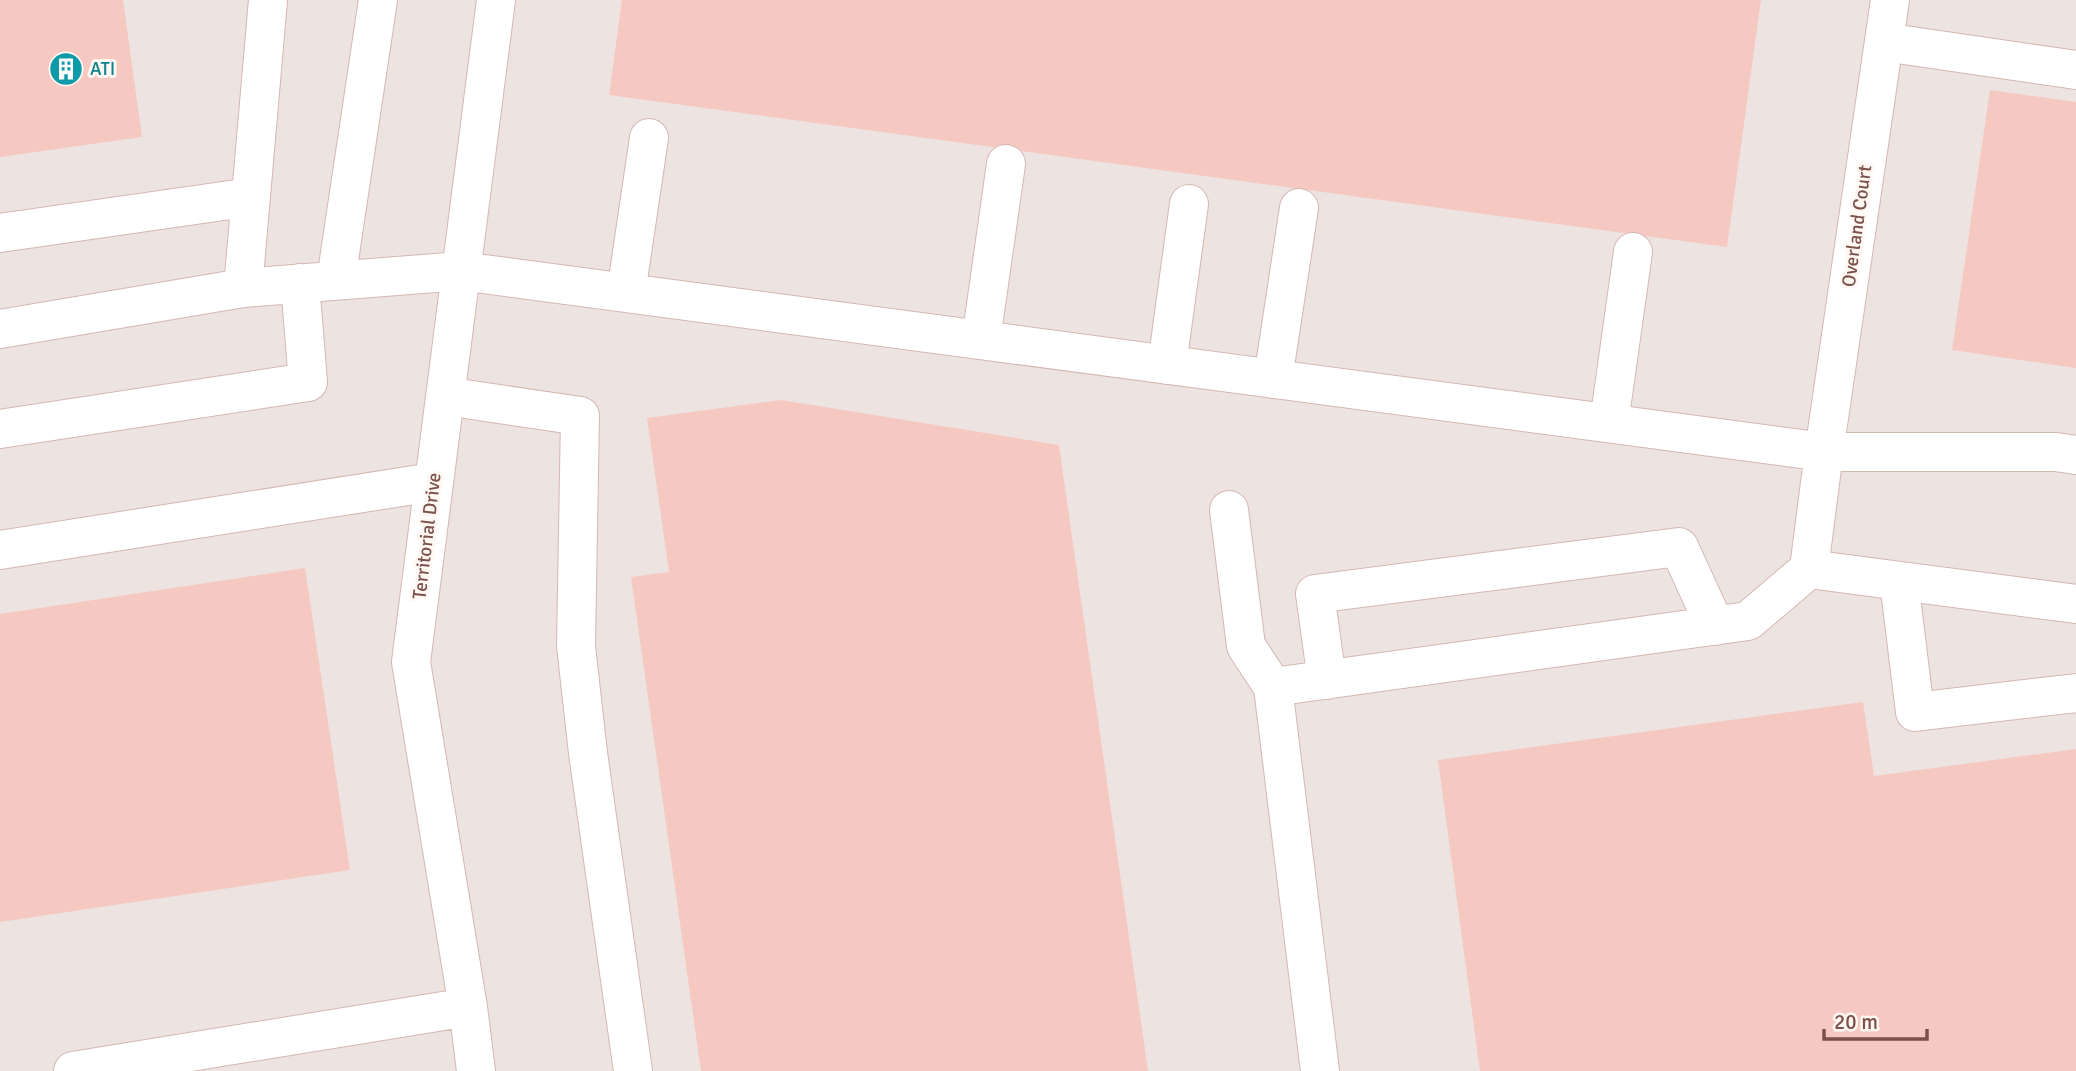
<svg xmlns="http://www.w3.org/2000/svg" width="2076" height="1071" font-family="Signika,sans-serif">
  <rect width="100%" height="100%" fill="#fef2eb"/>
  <path fill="#ede3e0" d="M 0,0 L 2076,0 L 2076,1071 L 0,1071 Z"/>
  <path fill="#f5c9c1" d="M 0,0 L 123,0 L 142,137 L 0,157 Z
    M 622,0 L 1761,0 L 1727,247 L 609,95 Z
    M 1990,90 L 2076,102 L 2076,368 L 1952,350 Z
    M 781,400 L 1059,445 L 1148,1071 L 701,1071 L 631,577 L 669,572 L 647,418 Z
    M 305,568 L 350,870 L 0,922 L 0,614 Z
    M 1863,702 L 1874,776 L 2076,749 L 2076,1071 L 1480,1071 L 1438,760 Z"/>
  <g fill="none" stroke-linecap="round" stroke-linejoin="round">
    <g stroke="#d4b8b2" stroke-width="40">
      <path id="minor" d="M 1884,42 L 2076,70
        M 0,233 L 251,197
        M 336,280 L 378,0
        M 243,288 L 268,0
        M 626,293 L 649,138
        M 0,329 L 243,288 L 461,271 L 1824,452 L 2056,452 L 2076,455
        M 981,340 L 1006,164
        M 1167,365 L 1189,204
        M 1273,379 L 1299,208
        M 445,396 L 580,416 L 576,646 L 588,753 L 633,1071
        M 1609,423 L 1633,252
        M 0,429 L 308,382 L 300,283
        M 1229,510 L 1246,646 L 1273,687
        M 0,550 L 433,482
        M 1809,569 L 2076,604
        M 1899,581 L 1915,712 L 2076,693
        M 1327,680 L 1315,594 L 1679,547 L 1715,626
        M 73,1071 L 468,1007
        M 476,1071 L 468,1007 L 411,662 L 496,0
        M 1320,1071 L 1273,687 L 1748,621 L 1809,569 L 1824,452 L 1890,0"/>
    </g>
    <use href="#minor" stroke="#fff" stroke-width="38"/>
  </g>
  <defs>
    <g id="building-disc" transform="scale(1.75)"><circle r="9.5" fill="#0f9aa8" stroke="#fff7f2"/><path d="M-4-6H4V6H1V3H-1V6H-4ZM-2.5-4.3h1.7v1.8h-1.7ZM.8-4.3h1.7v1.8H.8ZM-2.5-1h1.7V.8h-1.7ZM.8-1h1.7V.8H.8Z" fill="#fff"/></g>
  </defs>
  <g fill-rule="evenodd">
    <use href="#building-disc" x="66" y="69"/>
  </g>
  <g text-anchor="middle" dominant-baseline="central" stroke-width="6" stroke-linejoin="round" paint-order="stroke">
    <g font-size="19" fill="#0d838f" stroke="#fff7f2" text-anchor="start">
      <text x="90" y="69">ATI</text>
    </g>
    <g font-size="19" fill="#7b514b" stroke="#fff7f2">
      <text transform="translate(1857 226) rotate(-82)">Overland Court</text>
      <text transform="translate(427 536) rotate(-83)">Territorial Drive</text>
    </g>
  </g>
  <path d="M1824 1029v10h103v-10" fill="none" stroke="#7b514b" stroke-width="3.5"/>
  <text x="1834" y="1029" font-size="21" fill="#7b514b" stroke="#fff7f2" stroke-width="5" paint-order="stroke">20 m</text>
</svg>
